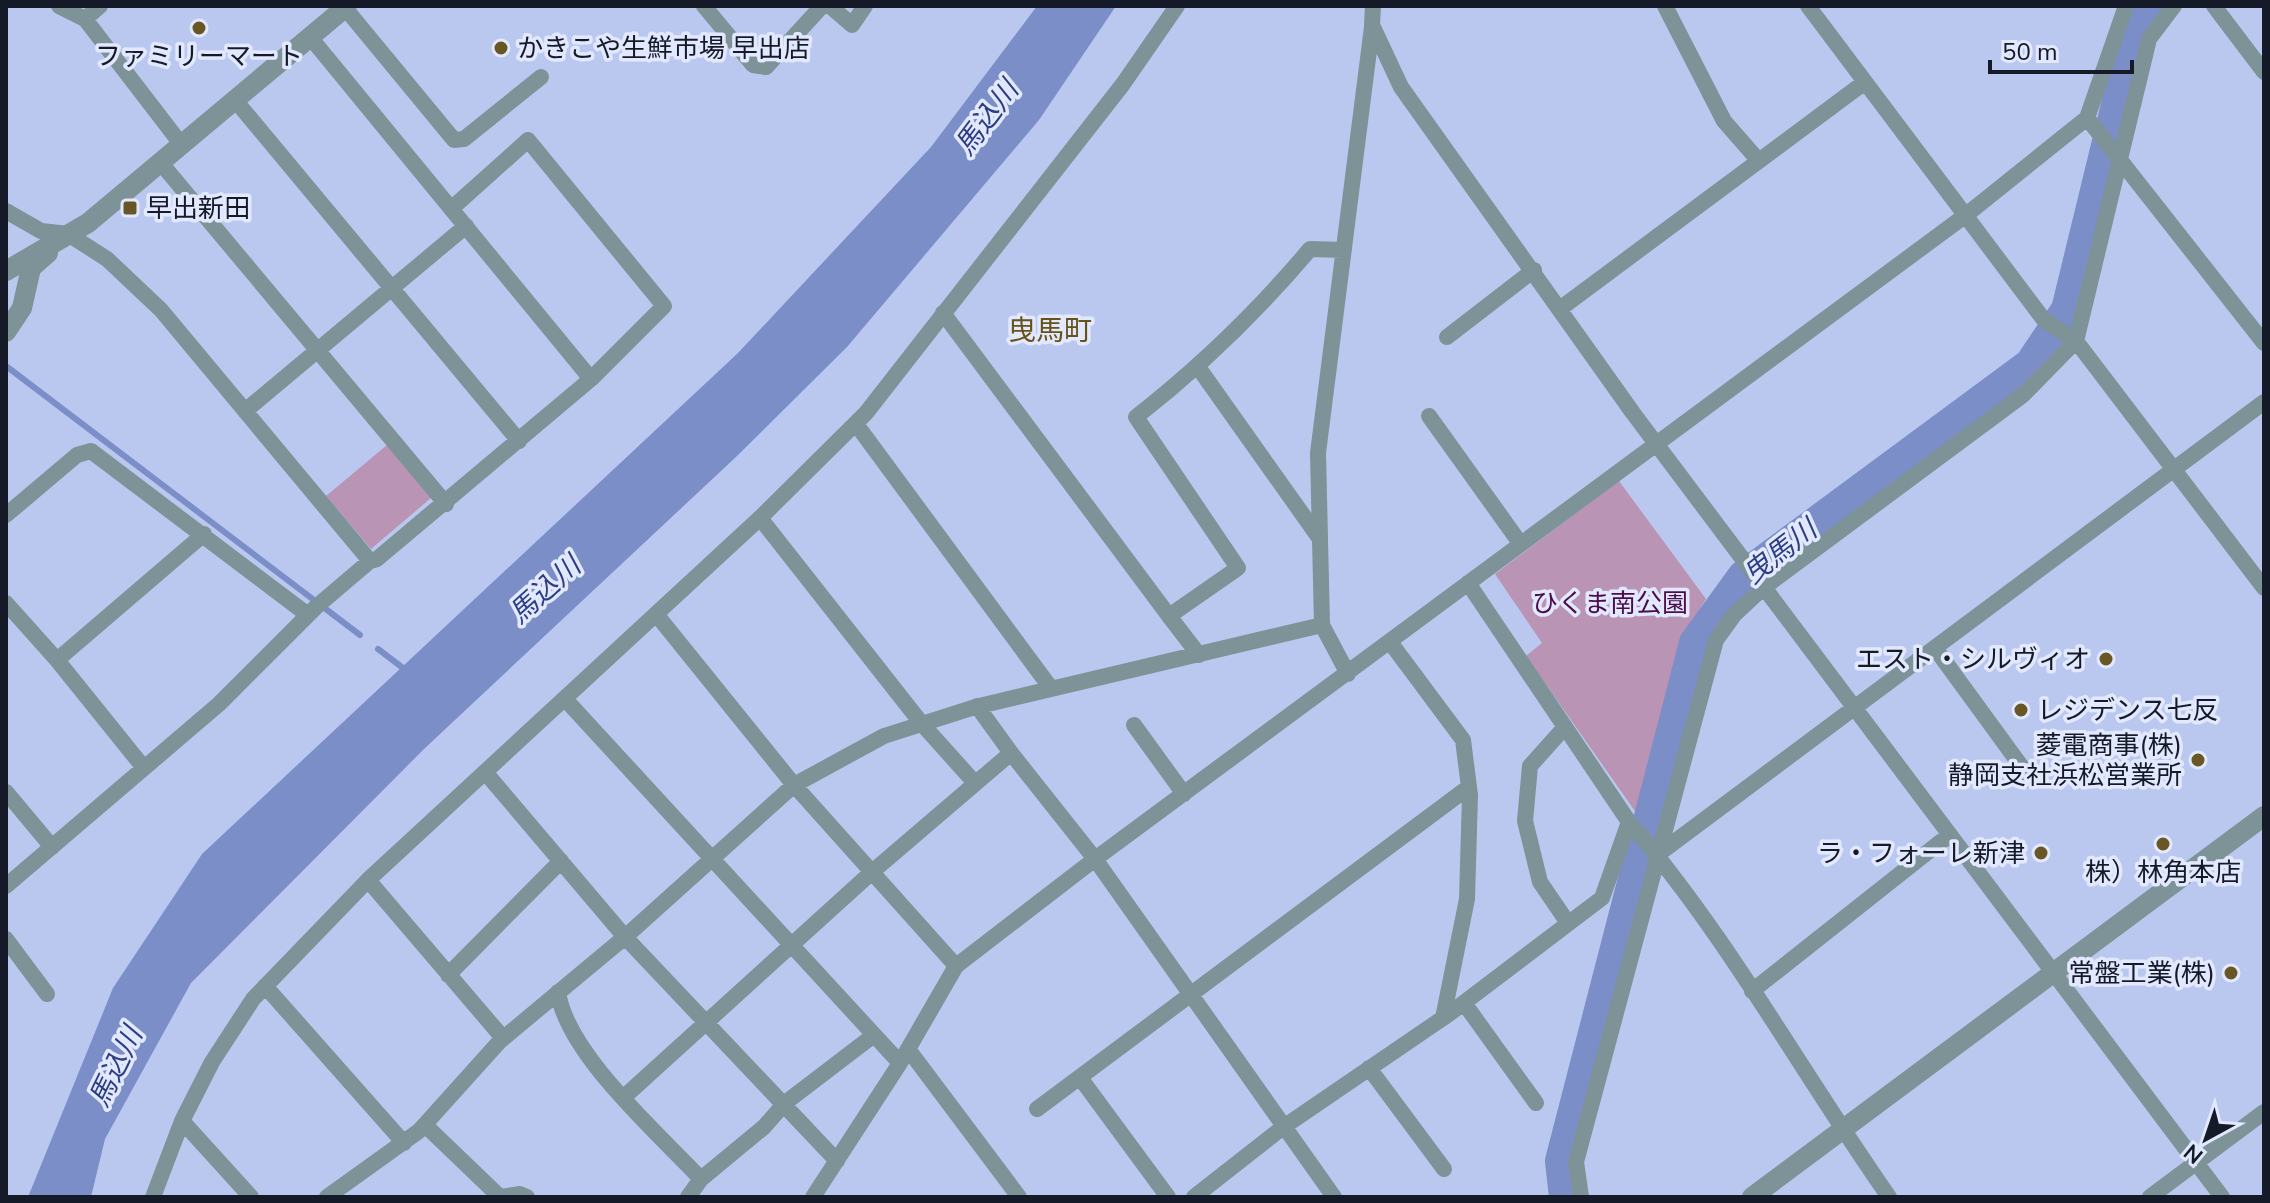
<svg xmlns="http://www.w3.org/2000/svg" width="2270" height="1203" font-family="'Nunito Sans','Noto Sans JP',sans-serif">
  <rect width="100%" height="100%" fill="#bac8f0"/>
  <path fill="#ba94b5" d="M 387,445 L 431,498 L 371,549 L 326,496 Z
    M 1619,481 L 1706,599 L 1692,622 L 1644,824 L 1526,656 L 1542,643 L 1495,574 Z"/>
  <path fill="#7c8ec8" d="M 1037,6 L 1116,6 L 1039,120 L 847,347 L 737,456 L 424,749 L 191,983 L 105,1139 L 91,1197 L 28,1197 L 113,988 L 202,854 L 738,353 L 931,147 Z"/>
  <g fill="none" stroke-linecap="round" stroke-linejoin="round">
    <path stroke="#7c8ec8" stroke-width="6" d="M 6,366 L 360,635
      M 378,649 L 407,671"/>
    <path stroke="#7c8ec8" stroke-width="34" d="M 1566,1197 L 1562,1161 L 1696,643 L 1744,577 L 2031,365 L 2068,310 L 2136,31 L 2152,6"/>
    <path stroke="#7d9397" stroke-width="16" d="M 59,6 L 85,19 L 181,144
      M 704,6 L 753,65 L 766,67 L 822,6
      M 830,6 L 852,25 L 865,6
      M 1373,6 L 1372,25 L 1401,87 L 1633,413 L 2222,1197
      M 1665,6 L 1724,121 L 1759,161
      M 1808,6 L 2044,320 L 2076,341 L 2264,588
      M 2214,6 L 2264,72
      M 345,8 L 454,140 L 464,139 L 541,77
      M 85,19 L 100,6
      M 235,100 L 519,441
      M 2087,118 L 2264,343
      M 160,162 L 446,504
      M 451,209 L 528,140 L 664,306 L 591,379
      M 6,211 L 41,231 L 68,234 L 107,259 L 161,310 L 370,561
      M 1561,308 L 1865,82
      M 943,313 L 1169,616
      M 1447,337 L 1534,270
      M 1198,367 L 1320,539
      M 245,411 L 466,226
      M 1429,416 L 1520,543
      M 856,424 L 1050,687
      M 6,515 L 77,455 L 91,451 L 308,615
      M 760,518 L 922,724 L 975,783
      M 1468,583 L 1629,822 C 1728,937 1802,1073 1889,1197
      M 6,603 L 57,660 L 144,768
      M 656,614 L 794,785 L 956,966
      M 1390,642 L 1463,740 L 1470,795 L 1467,899 L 1443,1018
      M 1935,648 L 2032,781
      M 1199,655 L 1169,616 L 1238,568 L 1136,417 C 1201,366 1257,312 1310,249 L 1344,250
      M 57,660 L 204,534
      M 1348,674 L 1322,625 L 1318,453 L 1372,27
      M 565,699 L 900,1063
      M 1134,725 L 1184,794
      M 1564,728 L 1530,766 L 1525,821 L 1540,882 L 1568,923
      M 1011,753 L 1095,859 L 1334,1197
      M 485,772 L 625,937 L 837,1161
      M 6,792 L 52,847
      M 1657,855 L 2264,402
      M 368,880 L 503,1038
      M 6,886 L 219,704 L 316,607 L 370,561 L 377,559 L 591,379 L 310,37
      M 6,939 L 47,994
      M 448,975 L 561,861
      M 265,986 L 404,1143
      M 1752,991 L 1948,836
      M 558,992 C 567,1054 658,1133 701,1179
      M 1464,1003 L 1536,1103
      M 908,1049 L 1019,1197
      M 1369,1068 L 1444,1169
      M 1081,1079 L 1168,1197
      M 624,1097 L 872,872 L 1011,753 L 977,706
      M 1037,1109 L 1469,787
      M 182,1121 L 251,1197
      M 425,1125 L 500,1197
      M 153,1197 L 182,1121 L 212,1062 L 253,999 L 368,880 L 760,518 L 866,413 L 1123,84 L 1177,6
      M 327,1197 L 419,1131 L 500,1041 L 625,937 L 794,785 L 884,736 L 975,707 L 1322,625
      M 501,1197 L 520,1194 L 527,1197
      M 688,1197 L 701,1179 L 764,1127 L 785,1103 L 874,1035
      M 813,1197 L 900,1063 L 956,966 L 1095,859 L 1966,215 L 2087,118 L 2126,6
      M 1194,1197 L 1282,1128 L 1449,1014 L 1602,898 L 1629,822
      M 1581,1197 L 1576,1162 L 1716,640 L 1734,615 L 1763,588 L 2023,395 L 2076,341 L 2149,39 L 2174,6
      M 2150,1197 L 2264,1112"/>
    <path stroke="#7d9397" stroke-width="20" d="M 6,271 L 88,223 L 347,6
      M 6,332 L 22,308 L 31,268 L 48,253
      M 1752,1197 L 2264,816"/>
  </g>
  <g fill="#685724" stroke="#e2e9fe" stroke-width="3">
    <circle cx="199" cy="28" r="8"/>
    <circle cx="501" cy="48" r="8"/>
    <rect x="122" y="200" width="16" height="16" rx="4"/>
    <circle cx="2106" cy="659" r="8"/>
    <circle cx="2021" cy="710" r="8"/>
    <circle cx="2198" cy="760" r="8"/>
    <circle cx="2163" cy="844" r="8"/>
    <circle cx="2041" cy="853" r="8"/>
    <circle cx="2231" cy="973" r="8"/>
  </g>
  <g text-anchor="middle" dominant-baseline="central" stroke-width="7" stroke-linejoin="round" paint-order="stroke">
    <g font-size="26" fill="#151a28" stroke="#e2e9fe" text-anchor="end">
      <text x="517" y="48" text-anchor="start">かきこや生鮮市場 早出店</text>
      <text x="199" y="56" text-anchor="middle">ファミリーマート</text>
      <text x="146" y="208" text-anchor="start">早出新田</text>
      <text x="2090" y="659">エスト・シルヴィオ</text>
      <text x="2037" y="710" text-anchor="start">レジデンス七反</text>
      <text x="2182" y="745">菱電商事(株)<tspan x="2182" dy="30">静岡支社浜松営業所</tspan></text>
      <text x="2025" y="853">ラ・フォーレ新津</text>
      <text x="2163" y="872" text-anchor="middle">株）林角本店</text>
      <text x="2215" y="973">常盤工業(株)</text>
    </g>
    <g font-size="26" fill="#4c0c49" stroke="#e2e9fe">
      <text x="1610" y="603">ひくま南公園</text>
    </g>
    <g font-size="28" font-style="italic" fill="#2d3e84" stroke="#e2e9fe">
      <text transform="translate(987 118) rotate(-53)">馬込川</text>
      <text transform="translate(1780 552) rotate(-38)">曳馬川</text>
      <text transform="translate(545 590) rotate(-42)">馬込川</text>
      <text transform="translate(116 1067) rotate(-64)">馬込川</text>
    </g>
    <g font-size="28" fill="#675318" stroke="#e2e9fe">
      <text x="1050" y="331">曳馬町</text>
    </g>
  </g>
  <rect width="2270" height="1203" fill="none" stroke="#151a28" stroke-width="16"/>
  <g transform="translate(2206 1139) rotate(220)" stroke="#e2e9fe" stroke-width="6" paint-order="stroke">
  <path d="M0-6L14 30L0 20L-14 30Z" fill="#151a28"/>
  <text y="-12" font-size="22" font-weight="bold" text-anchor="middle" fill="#151a28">N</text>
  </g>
  <path d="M1990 60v12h142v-12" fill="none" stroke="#151a28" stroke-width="4"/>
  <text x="2002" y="60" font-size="24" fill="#151a28" stroke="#e2e9fe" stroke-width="6" paint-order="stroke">50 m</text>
</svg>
